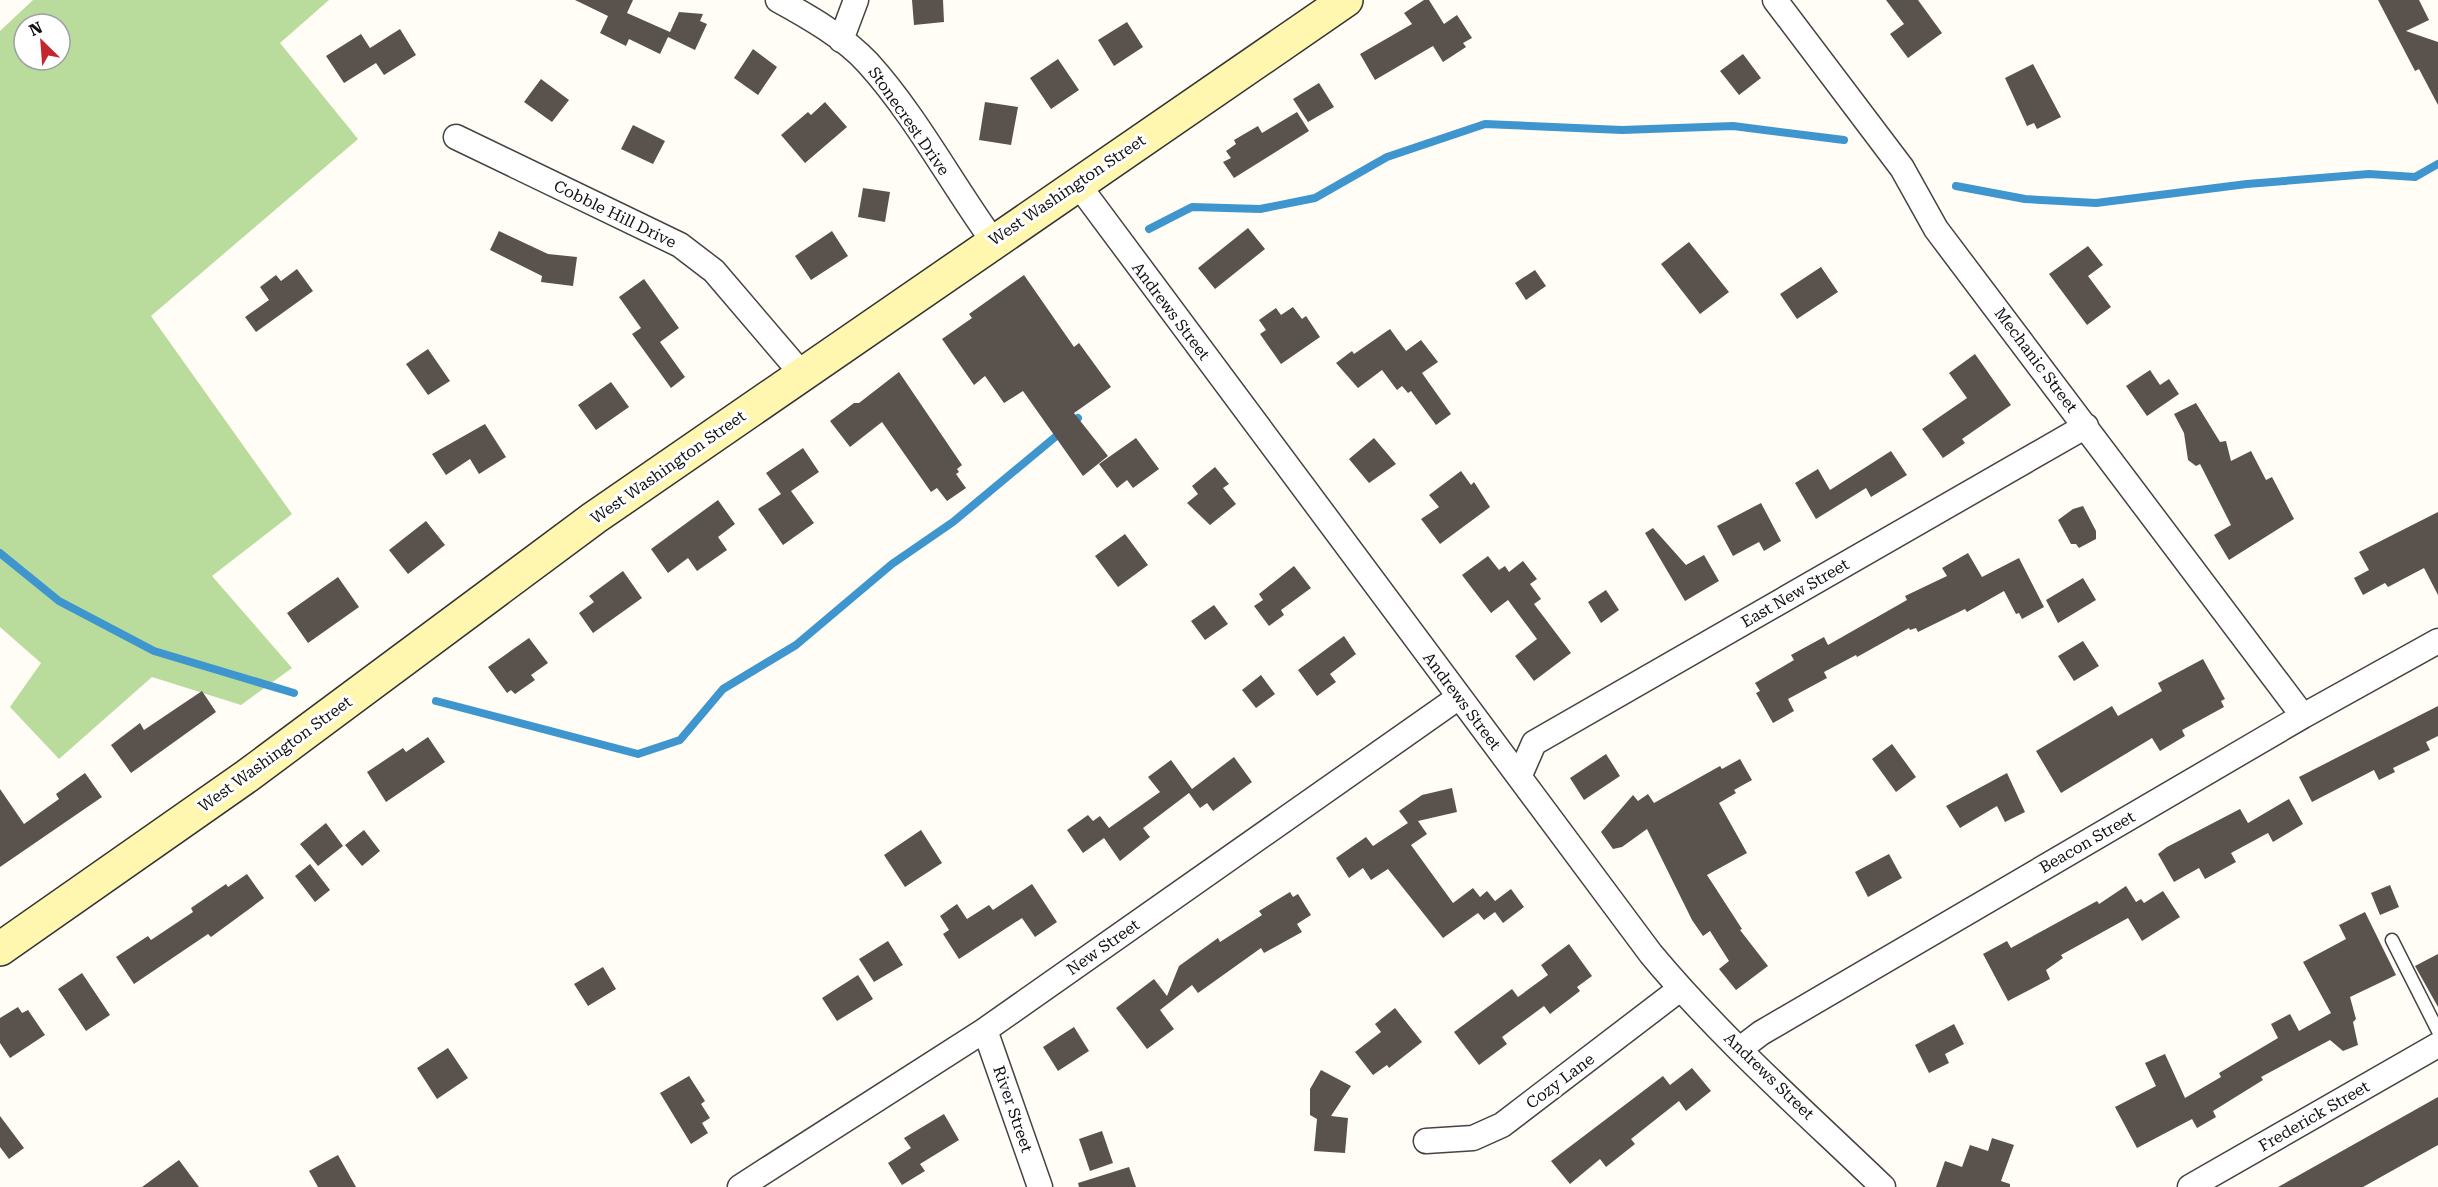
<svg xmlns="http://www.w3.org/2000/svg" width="2438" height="1187" font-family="'Roboto Serif',serif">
  <rect width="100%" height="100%" fill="#fffdf5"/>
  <path fill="#b9dc9c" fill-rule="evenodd" d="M 33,0 L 329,0 L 280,43 L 358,139 L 151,316 L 292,514 L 212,576 L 292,668 L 241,705 L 152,677 L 59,759 L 10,707 L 41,663 L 0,627 L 0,31 ZM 24,24 L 60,24 L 60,60 L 24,60 Z"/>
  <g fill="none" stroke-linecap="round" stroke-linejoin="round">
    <path stroke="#3f96cf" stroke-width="8" d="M 1956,186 L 2025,199 L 2096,203 L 2247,184 L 2369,174 L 2415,177 L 2438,164
      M 1149,229 L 1192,207 L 1260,209 L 1315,198 L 1387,157 L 1485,124 L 1622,130 L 1733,126 L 1844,140
      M 0,553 L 59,601 L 154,651 L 294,693
      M 436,701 L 638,754 L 680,740 L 723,689 L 796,645 L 892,564 L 953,522 L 1078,418"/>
  </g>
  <path fill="#5a524d" d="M 575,0 L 633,0 L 627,13 L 670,32 L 679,12 L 703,14 L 700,21 L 707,24 L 695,50 L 668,37 L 660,54 L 629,39 L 626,46 L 600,33 L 608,16 Z
    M 912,0 L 943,0 L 944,22 L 914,25 Z
    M 1424,0 L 1429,0 L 1444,24 L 1457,15 L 1472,38 L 1463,43 L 1466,47 L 1443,62 L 1433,46 L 1375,80 L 1360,54 L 1412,24 L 1404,13 Z
    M 1886,0 L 1918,0 L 1942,33 L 1908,58 L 1890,34 L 1904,24 Z
    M 2378,0 L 2419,0 L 2429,20 L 2406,31 L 2438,42 L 2438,105 L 2419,69 L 2415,71 Z
    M 1127,22 L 1143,47 L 1114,66 L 1098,40 Z
    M 400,29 L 416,55 L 384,75 L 376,63 L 344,83 L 326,56 L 361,34 L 370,48 Z
    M 753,49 L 777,67 L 758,95 L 734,78 Z
    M 1743,54 L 1761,78 L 1739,95 L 1720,71 Z
    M 1058,59 L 1079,90 L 1051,109 L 1030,78 Z
    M 2033,64 L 2061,117 L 2037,129 L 2034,123 L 2027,126 L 2005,78 Z
    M 541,79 L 569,100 L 552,122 L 524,102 Z
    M 1319,83 L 1334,107 L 1308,122 L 1293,99 Z
    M 825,102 L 847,127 L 805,163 L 781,135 L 808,112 L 811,115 Z
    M 985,102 L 1018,107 L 1011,145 L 979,140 Z
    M 1297,112 L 1309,131 L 1234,178 L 1223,162 L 1231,158 L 1226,151 L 1236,144 L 1234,140 L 1258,126 L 1262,133 Z
    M 633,125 L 665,141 L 653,164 L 621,149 Z
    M 863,188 L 890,192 L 885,222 L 858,217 Z
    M 1248,228 L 1265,249 L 1215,289 L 1198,268 Z
    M 499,231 L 548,254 L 577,257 L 573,286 L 541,282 L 542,276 L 490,250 Z
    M 832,231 L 848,256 L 811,280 L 795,256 Z
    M 1689,242 L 1729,292 L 1700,314 L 1661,264 Z
    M 2088,246 L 2103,265 L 2088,276 L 2111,307 L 2087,325 L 2049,274 Z
    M 1821,267 L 1838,292 L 1797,319 L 1780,294 Z
    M 297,269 L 313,291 L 256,332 L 245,317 L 269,300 L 260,287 L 276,275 L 281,281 Z
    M 1535,270 L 1546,286 L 1526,300 L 1515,283 Z
    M 1024,275 L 1074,347 L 1079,343 L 1111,387 L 1074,413 L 1108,456 L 1083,476 L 1023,391 L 1004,403 L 985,376 L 974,385 L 942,339 L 972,318 L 969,314 Z
    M 644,279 L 679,328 L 660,342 L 685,377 L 671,388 L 632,334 L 641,328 L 619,297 Z
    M 1293,307 L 1302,319 L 1306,316 L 1320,337 L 1281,364 L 1260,334 L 1266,330 L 1259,320 L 1276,308 L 1281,315 Z
    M 1390,329 L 1406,351 L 1421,340 L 1438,362 L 1422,373 L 1451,414 L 1436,425 L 1411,391 L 1408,393 L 1402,386 L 1397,390 L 1382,370 L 1358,388 L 1336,363 L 1352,351 L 1354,354 Z
    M 428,349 L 450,381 L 428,395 L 406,364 Z
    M 1975,354 L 2011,405 L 1962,439 L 1965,443 L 1943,458 L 1922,429 L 1967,398 L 1949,373 Z
    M 2150,370 L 2160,385 L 2169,379 L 2179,394 L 2147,416 L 2126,386 Z
    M 899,372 L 962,465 L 957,469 L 959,472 L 956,474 L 966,488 L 947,501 L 937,488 L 931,492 L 882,422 L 850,447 L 830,421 L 854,403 L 859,403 Z
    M 611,382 L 629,407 L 596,430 L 578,405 Z
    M 2196,403 L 2220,442 L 2226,441 L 2231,461 L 2251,451 L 2266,480 L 2272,477 L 2294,519 L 2229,560 L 2214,535 L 2231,525 L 2200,464 L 2196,466 L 2188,460 L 2184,433 L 2174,414 Z
    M 485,424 L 506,457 L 479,474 L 470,459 L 446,475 L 432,454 Z
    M 1136,438 L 1159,469 L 1133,488 L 1127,480 L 1117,488 L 1099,464 Z
    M 1374,438 L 1396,464 L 1369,483 L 1349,459 Z
    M 803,448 L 819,472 L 791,491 L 814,523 L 783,545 L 758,509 L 781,494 L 766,473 Z
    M 1891,451 L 1907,475 L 1871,497 L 1866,488 L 1816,519 L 1795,483 L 1818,469 L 1830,490 Z
    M 1215,467 L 1229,484 L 1223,488 L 1236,504 L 1210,525 L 1187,503 L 1198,494 L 1192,486 Z
    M 1461,471 L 1471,485 L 1474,482 L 1490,507 L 1440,544 L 1421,519 L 1439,507 L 1429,495 Z
    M 718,500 L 735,524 L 718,537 L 727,550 L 697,571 L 688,558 L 668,573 L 651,549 Z
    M 1761,503 L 1781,541 L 1764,551 L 1759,542 L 1733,556 L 1717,526 Z
    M 2083,506 L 2096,531 L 2096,539 L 2079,548 L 2076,544 L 2071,544 L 2058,520 L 2073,509 Z
    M 2438,512 L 2438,595 L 2424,568 L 2388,587 L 2385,583 L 2363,595 L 2354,578 L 2369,570 L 2359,552 Z
    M 426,521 L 445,545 L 408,574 L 389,550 Z
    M 1653,528 L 1686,565 L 1704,555 L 1719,581 L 1685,601 L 1645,533 Z
    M 1125,534 L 1148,565 L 1118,587 L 1095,556 Z
    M 1968,553 L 1982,577 L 2019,558 L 2044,607 L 2022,619 L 2019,613 L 2016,614 L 2004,591 L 1967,612 L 1965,609 L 1918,632 L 1916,628 L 1910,630 L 1909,628 L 1857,657 L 1856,655 L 1824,672 L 1827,678 L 1788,699 L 1794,711 L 1773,723 L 1756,693 L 1760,691 L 1755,683 L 1794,660 L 1791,655 L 1824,637 L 1828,645 L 1907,600 L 1905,596 L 1947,576 L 1942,568 Z
    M 1488,556 L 1499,570 L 1505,566 L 1509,572 L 1523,561 L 1537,579 L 1530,584 L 1541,599 L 1534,604 L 1571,653 L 1534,681 L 1515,656 L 1537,639 L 1508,600 L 1491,613 L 1462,575 Z
    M 1294,566 L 1311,588 L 1281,610 L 1284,615 L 1269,626 L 1254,606 L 1263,600 L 1259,594 Z
    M 623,571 L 642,598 L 593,633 L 579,613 L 594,602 L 589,596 Z
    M 338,577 L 359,607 L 308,643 L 287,613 Z
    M 2083,578 L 2096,600 L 2058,623 L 2046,600 Z
    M 1606,590 L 1619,610 L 1601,623 L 1588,602 Z
    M 1214,605 L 1228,624 L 1205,640 L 1191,621 Z
    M 1344,636 L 1356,654 L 1330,674 L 1336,682 L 1317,696 L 1298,670 Z
    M 529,638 L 548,663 L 531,675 L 535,680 L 515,694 L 511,690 L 507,693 L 488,667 Z
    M 2083,641 L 2099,666 L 2074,681 L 2058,656 Z
    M 2203,659 L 2225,699 L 2221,701 L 2224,707 L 2182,730 L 2185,736 L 2160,751 L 2152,738 L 2061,793 L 2036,751 L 2112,706 L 2118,716 L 2162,691 L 2158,683 Z
    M 1261,675 L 1275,694 L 1256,708 L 1242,690 Z
    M 202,691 L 216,712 L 131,773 L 111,745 L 140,723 L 144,730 Z
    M 2438,706 L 2438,736 L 2426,742 L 2430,750 L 2393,768 L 2395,772 L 2379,780 L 2374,770 L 2312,802 L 2299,777 Z
    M 428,737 L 445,762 L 386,802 L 367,772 L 403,748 L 406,752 Z
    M 1892,744 L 1916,777 L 1896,792 L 1872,759 Z
    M 1606,754 L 1620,776 L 1584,800 L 1570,778 Z
    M 1234,757 L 1252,782 L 1213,811 L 1207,803 L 1200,808 L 1189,793 L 1143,828 L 1150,837 L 1120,861 L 1104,838 L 1083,853 L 1067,830 L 1088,815 L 1093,821 L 1100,816 L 1109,828 L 1160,792 L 1148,777 L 1171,760 L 1192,789 Z
    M 1740,759 L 1752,780 L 1734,790 L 1736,793 L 1719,803 L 1747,853 L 1707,875 L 1742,929 L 1740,930 L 1768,966 L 1736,990 L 1719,969 L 1729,961 L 1710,931 L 1703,936 L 1692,920 L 1647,829 L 1622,847 L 1613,849 L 1601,832 L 1633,795 L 1638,801 L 1648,794 L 1654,803 L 1720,766 L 1722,769 Z
    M 85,773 L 102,797 L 0,867 L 0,789 L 24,824 L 59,799 L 56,794 Z
    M 2007,773 L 2025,812 L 2005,822 L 1997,806 L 1960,828 L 1946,806 Z
    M 1452,788 L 1457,812 L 1418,821 L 1427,834 L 1411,845 L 1453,903 L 1473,888 L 1480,897 L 1487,891 L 1495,901 L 1511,889 L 1524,907 L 1503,923 L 1495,912 L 1484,920 L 1478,913 L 1443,938 L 1388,869 L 1371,880 L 1363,868 L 1349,878 L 1336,858 L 1366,837 L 1373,846 L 1408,823 L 1399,811 L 1422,795 Z
    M 2289,799 L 2303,824 L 2273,842 L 2268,833 L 2231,853 L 2236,862 L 2205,879 L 2199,868 L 2174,882 L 2158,854 L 2167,847 L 2240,809 L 2248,823 Z
    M 326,823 L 343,846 L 318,866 L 300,844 Z
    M 364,830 L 380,851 L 362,866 L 345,845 Z
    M 921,830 L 942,863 L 905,887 L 884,855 Z
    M 1889,854 L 1902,878 L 1868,897 L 1855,872 Z
    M 310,864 L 330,890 L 315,902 L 295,876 Z
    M 247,874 L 264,898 L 211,937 L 208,934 L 134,984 L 116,957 L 148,936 L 151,940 L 193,912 L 191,908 L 226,884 L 228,887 Z
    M 1032,884 L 1057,922 L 1035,937 L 1022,918 L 959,959 L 943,934 L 949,930 L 940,916 L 957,904 L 967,919 L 989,905 L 993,910 Z
    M 2390,885 L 2399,907 L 2380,915 L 2371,893 Z
    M 2126,886 L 2136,902 L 2141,899 L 2144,903 L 2163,891 L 2180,917 L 2142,941 L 2128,918 L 2061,955 L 2063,958 L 2046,970 L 2050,979 L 2008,1001 L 1983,954 L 2007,941 L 2011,948 L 2097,901 L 2099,904 Z
    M 1290,892 L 1293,897 L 1298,894 L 1311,915 L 1297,924 L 1302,932 L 1264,953 L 1261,948 L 1198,993 L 1192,985 L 1160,1010 L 1174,1029 L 1147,1049 L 1116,1008 L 1154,979 L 1167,996 L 1179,966 L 1218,938 L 1220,942 L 1262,915 L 1259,911 Z
    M 2365,912 L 2396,975 L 2350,997 L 2356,1019 L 2353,1022 L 2358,1045 L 2343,1051 L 2330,1040 L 2261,1077 L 2263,1080 L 2213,1111 L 2216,1117 L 2197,1128 L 2192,1119 L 2137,1148 L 2115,1107 L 2156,1086 L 2145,1063 L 2165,1054 L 2185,1098 L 2221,1077 L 2219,1073 L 2278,1038 L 2271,1024 L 2290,1014 L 2299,1031 L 2331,1013 L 2303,962 L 2346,939 L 2339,925 Z
    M 888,941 L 903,965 L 874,982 L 859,959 Z
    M 1569,944 L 1592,976 L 1577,987 L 1580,991 L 1550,1014 L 1544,1006 L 1502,1037 L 1507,1044 L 1479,1065 L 1454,1032 L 1512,989 L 1518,997 L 1548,975 L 1541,965 Z
    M 2438,954 L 2438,1007 L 2415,966 Z
    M 603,967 L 616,989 L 588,1006 L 574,984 Z
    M 82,973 L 110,1015 L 86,1031 L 58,989 Z
    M 858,975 L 873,999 L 837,1021 L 822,998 Z
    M 18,1007 L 22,1013 L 28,1010 L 45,1035 L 10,1058 L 0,1043 L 0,1018 Z
    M 1395,1008 L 1422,1042 L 1389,1068 L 1387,1065 L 1373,1075 L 1355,1052 L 1381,1032 L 1375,1024 Z
    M 1954,1024 L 1964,1044 L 1945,1054 L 1949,1063 L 1929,1073 L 1915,1045 Z
    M 1074,1027 L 1089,1051 L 1058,1071 L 1043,1047 Z
    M 448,1048 L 468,1078 L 437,1099 L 417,1068 Z
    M 1692,1068 L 1711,1091 L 1686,1111 L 1679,1101 L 1631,1139 L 1635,1144 L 1606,1167 L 1600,1159 L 1570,1184 L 1551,1161 L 1663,1076 L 1670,1085 Z
    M 1321,1070 L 1351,1086 L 1331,1116 L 1348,1118 L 1345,1153 L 1314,1151 L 1317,1119 L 1310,1115 L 1310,1089 Z
    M 689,1076 L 705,1101 L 701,1104 L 710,1118 L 702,1123 L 708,1133 L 691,1144 L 660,1093 Z
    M 2438,1097 L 2438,1145 L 2363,1187 L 2278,1187 Z
    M 944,1114 L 959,1140 L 920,1164 L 925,1171 L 902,1185 L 888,1163 L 911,1148 L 904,1138 Z
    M 0,1116 L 24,1148 L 9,1159 L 0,1147 Z
    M 1102,1131 L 1113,1163 L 1090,1171 L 1079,1139 Z
    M 1992,1138 L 2014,1145 L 2001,1181 L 2010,1184 L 2010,1187 L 1936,1187 L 1945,1161 L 1962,1167 L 1970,1145 L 1988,1151 Z
    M 338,1155 L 356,1187 L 318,1187 L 309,1171 Z
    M 179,1160 L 199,1187 L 142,1187 Z
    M 1129,1167 L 1136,1187 L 1079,1187 L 1078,1183 Z"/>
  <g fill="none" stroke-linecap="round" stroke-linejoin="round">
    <g stroke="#444" stroke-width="15">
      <path id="lane" d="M 2392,940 L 2438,1031"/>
    </g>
    <g stroke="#444" stroke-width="27">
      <path id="street" d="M 778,0 C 809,17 844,37 868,63 C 916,116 951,183 993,241
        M 1775,0 L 1902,168 L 1936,229 L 2303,716
        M 841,40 L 856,0
        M 456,137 L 680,245 L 714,271 L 802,374
        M 1077,183 L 1651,954 C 1721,1038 1804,1111 1883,1187
        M 1520,775 L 1534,743 L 2086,426
        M 985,1030 L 1040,1187
        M 1740,1049 L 1761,1033 L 2303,716 L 2438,641
        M 1426,1141 L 1473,1138 L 1502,1125 L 1680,989
        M 740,1187 L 985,1030 L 1459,697
        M 2190,1187 L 2438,1045"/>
    </g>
    <g stroke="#333" stroke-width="36">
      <path id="secondary" d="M 0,949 L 247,776 L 594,518 L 1346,0"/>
    </g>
    <use href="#lane" stroke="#fff" stroke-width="12"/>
    <use href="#street" stroke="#fff" stroke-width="24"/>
    <use href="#secondary" stroke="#fff6b0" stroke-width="33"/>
  </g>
  <g text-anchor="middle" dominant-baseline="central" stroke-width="6" stroke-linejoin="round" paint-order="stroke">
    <g font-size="16" fill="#111" stroke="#fff">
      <text transform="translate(909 121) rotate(55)">Stonecrest Drive</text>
      <text transform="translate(1067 190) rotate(-34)">West Washington Street</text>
      <text transform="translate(615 214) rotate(26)">Cobble Hill Drive</text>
      <text transform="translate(1171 311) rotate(53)">Andrews Street</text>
      <text transform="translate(2036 360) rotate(53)">Mechanic Street</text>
      <text transform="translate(668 467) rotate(-35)">West Washington Street</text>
      <text transform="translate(1795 593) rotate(-30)">East New Street</text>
      <text transform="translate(1462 701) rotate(53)">Andrews Street</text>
      <text transform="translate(275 754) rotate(-36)">West Washington Street</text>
      <text transform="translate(2087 842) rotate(-30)">Beacon Street</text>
      <text transform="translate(1103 947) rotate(-35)">New Street</text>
      <text transform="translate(1769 1076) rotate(44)">Andrews Street</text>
      <text transform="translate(1560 1081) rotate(-37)">Cozy Lane</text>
      <text transform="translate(1013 1109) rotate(71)">River Street</text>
      <text transform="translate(2314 1116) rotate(-30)">Frederick Street</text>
    </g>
  </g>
  <g transform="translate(42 42) rotate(335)"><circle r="28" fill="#ffffff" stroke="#a0a0a0" stroke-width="1.5"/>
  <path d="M0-4.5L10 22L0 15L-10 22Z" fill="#c4262e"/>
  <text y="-9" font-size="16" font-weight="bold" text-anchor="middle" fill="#111111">N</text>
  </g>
</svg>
